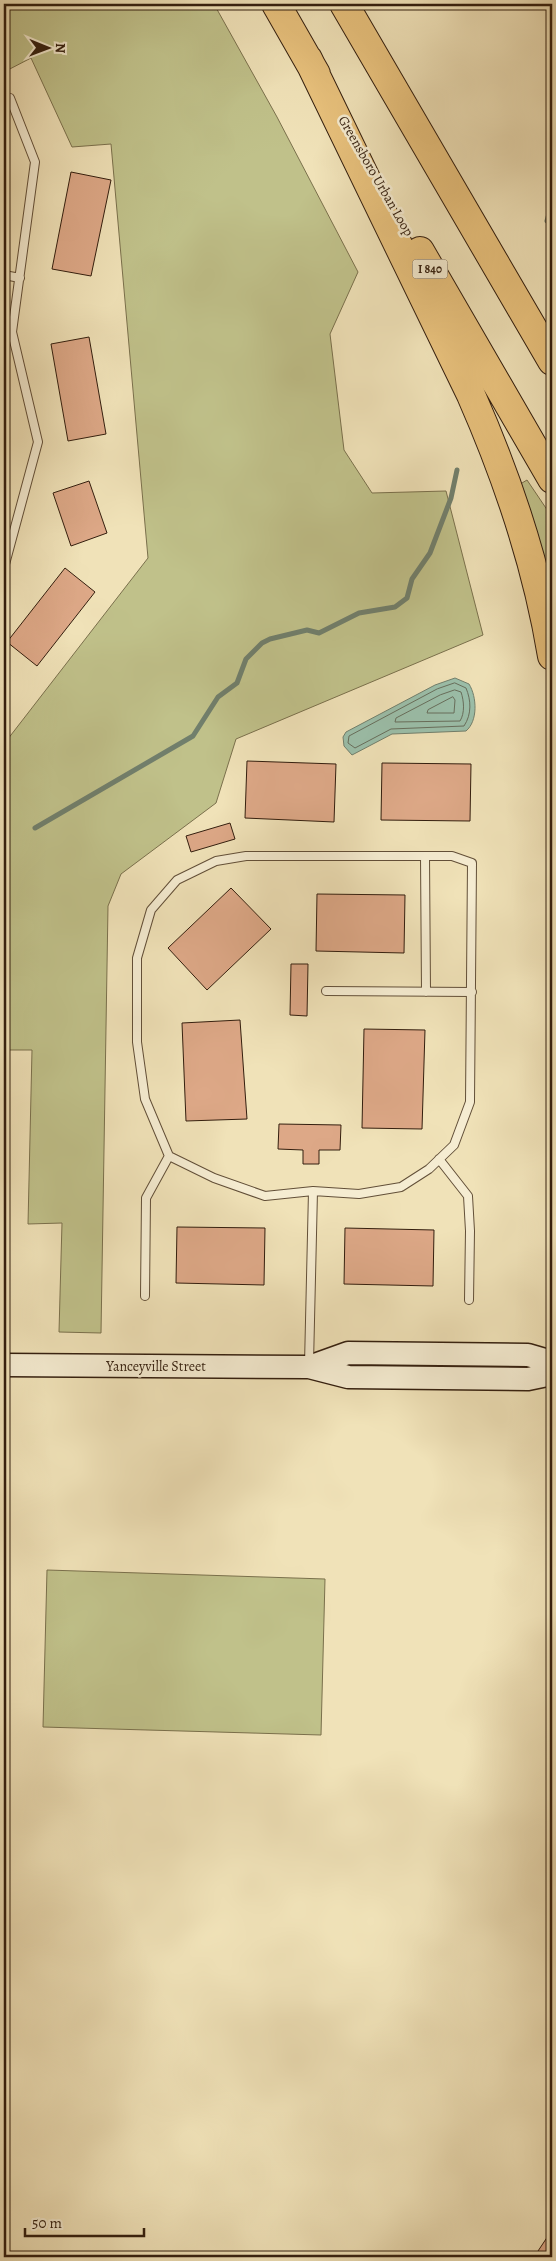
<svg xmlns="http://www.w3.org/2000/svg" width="556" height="2261" font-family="Alegreya,serif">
  <rect width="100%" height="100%" fill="#f0e2b8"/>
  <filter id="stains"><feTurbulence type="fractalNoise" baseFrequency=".004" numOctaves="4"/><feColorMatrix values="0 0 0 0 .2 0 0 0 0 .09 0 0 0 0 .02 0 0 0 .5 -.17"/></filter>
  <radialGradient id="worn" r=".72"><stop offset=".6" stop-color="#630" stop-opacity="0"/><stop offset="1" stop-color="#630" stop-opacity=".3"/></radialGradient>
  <path fill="#c0c18a" stroke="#7a704c" d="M 4,4 L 214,4 L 277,117 L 358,272 L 330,334 L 344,450 L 372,493 L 446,491 L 483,635 L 236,739 L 216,803 L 121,874 L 108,906 L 101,1333 L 59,1332 L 62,1223 L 28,1224 L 32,1050 L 4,1050 L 4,744 L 148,558 L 111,144 L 72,147 L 31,58 L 4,72 Z
    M 527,480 L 552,517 L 552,600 L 517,486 Z
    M 47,1570 L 325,1579 L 321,1735 L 43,1727 Z"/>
  <path fill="#9bbfaa" stroke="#717f6c" d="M 455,678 L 469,684 C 477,697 478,721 466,731 L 392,734 L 352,755 L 344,746 L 343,737 L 346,732 L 435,685 Z"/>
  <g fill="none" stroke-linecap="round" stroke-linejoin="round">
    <path stroke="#676e5c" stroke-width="1" d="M 455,683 L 466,688 C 471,700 472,714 464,726 L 391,729 L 355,748 L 348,743 L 349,736 L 437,689 Z
      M 455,690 L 461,692 C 464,701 465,713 460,721 L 395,722 L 396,718 L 440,695 Z
      M 453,697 L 455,700 L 454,713 L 427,713 L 428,710 Z"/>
    <path stroke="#717f6c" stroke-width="5" d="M 547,221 L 552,203
      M 35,828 L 193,736 L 218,697 L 237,683 L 246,659 L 262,643 L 270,639 L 307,630 L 319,633 L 359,613 L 395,607 L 407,598 L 412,579 L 430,553 L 451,498 L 457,470"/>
  </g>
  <path fill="#dda887" stroke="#331e0e" d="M 71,172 L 111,180 L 91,276 L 52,269 Z
    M 89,337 L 106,434 L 68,441 L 51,344 Z
    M 89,481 L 107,533 L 71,546 L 53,493 Z
    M 65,568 L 95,592 L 37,666 L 7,642 Z
    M 247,761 L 336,764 L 334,822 L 245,818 Z
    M 382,763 L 471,764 L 470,821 L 381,820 Z
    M 230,823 L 235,839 L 191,852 L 186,836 Z
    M 231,888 L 271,929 L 207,990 L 168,948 Z
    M 317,894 L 405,895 L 404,953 L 316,951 Z
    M 291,964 L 308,964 L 307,1016 L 290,1015 Z
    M 240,1020 L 247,1119 L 186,1121 L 182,1023 Z
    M 364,1029 L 425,1030 L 422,1129 L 362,1128 Z
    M 279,1124 L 341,1125 L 340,1150 L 319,1150 L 319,1164 L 303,1164 L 303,1150 L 278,1149 Z
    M 177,1227 L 265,1228 L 264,1285 L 176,1283 Z
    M 345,1228 L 434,1230 L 433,1286 L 344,1284 Z
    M 552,2230 L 552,2257 L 534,2257 Z"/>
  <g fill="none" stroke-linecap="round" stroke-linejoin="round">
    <g stroke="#624f38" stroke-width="10">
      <path id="service" d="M 4,275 L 20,278
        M 4,568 L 38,442 L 12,332 L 35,162 L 10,98
        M 246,856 L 452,856 L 472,863 L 470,1102 L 454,1145 L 429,1169 L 401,1187 L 359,1194 L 313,1191 L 265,1196 L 214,1178 L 169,1156 L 145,1099 L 137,1042 L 137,958 L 151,910 L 177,880 L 216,861 Z
        M 425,856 L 426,992
        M 326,991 L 472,992
        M 439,1159 L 468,1196 L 470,1231 L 469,1300
        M 145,1296 L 146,1198 L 169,1156
        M 309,1364 L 313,1191"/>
    </g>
    <g stroke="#331e0e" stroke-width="25">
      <path id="secondary" d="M 4,1365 L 309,1367 L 348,1377 L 528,1379 L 552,1374
        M 309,1367 L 348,1353 L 528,1355 L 552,1362"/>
    </g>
    <g stroke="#331e0e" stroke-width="30">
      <path id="motorway" d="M 276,4 L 316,74
        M 344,4 L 552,361
        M 308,59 L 471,395 C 508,479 537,565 552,656
        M 420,251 L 552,479"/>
    </g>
    <use href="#service" stroke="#f5ecd1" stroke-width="8"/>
    <use href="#secondary" stroke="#f5ecd1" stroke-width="22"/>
    <use href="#motorway" stroke="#e8c17c" stroke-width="28"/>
  </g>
  <g text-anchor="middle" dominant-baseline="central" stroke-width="5" stroke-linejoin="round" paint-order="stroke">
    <rect fill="#f5ecd1" stroke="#6d5c48" stroke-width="1" x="412.5" y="259.5" width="35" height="19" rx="4"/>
    <g font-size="12" font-weight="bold" fill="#331e0e">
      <text x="430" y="269">I 840</text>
    </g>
    <g font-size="14" fill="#331e0e" stroke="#f5ecd1">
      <text transform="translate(376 176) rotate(60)">Greensboro Urban Loop</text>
      <text x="156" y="1366">Yanceyville Street</text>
    </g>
  </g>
  <rect width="556" height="2261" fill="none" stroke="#f0e2b8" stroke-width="20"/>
  <rect x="5" y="5" width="546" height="2251" fill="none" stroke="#331e0e" stroke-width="2.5"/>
  <rect x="10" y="10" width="536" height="2241" fill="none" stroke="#331e0e"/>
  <g transform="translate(48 48) rotate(91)" stroke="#f5ecd1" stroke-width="4" paint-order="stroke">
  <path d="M0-4L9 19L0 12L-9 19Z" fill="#331e0e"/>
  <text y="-8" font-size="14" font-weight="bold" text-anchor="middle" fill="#331e0e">N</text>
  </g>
  <path d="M25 2228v8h119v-8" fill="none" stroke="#331e0e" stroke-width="2.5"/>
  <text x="32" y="2228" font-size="15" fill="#331e0e" stroke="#f5ecd1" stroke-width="4" paint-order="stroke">50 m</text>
  <rect width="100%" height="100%" filter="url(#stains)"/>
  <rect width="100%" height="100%" fill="url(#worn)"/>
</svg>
